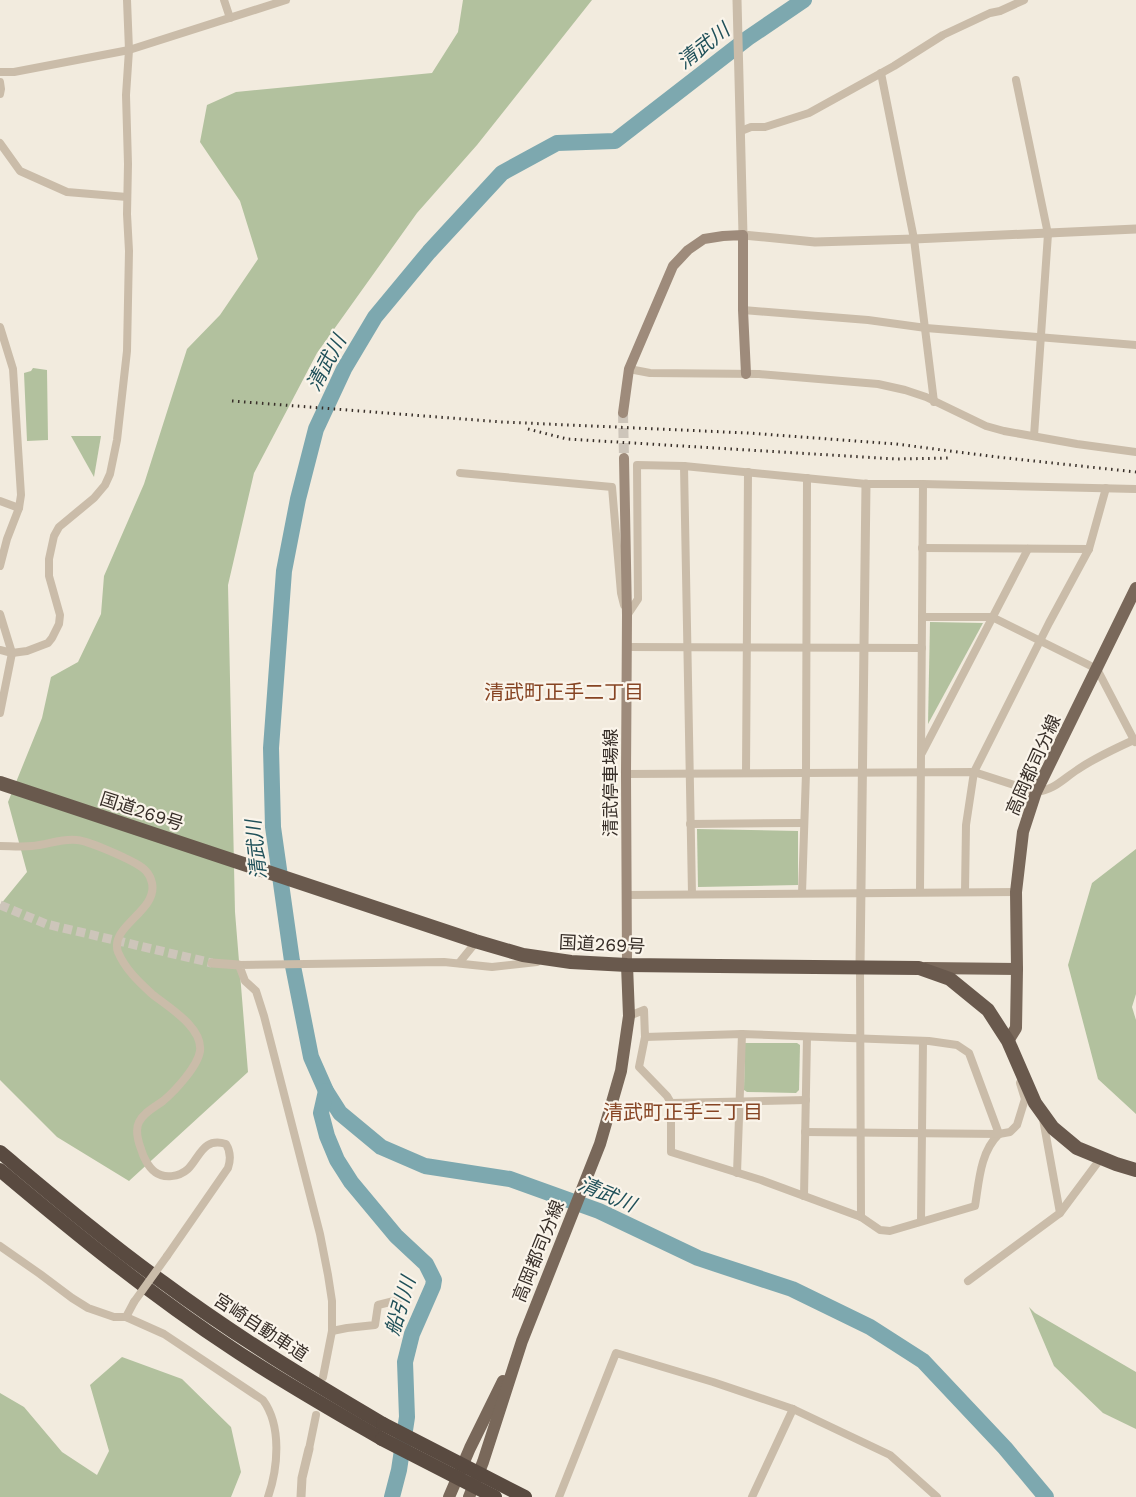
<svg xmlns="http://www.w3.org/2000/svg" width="1136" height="1497" font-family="'Work Sans','Noto Sans JP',sans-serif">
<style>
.green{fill:#b2c19e}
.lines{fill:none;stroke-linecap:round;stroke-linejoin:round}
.river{stroke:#7da8af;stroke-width:16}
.tertiary-tunnel{stroke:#cdc5ba;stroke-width:9;stroke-dasharray:9 4.5;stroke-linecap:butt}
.secondary-tunnel{stroke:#cdc5ba;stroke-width:10;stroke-dasharray:10 5;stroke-linecap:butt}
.minor{stroke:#cabca9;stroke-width:8}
.tertiary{stroke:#cabca9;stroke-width:9}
.secondary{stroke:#9e8b7b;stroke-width:10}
.primary{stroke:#79685a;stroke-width:12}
.trunk{stroke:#69594d;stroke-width:14}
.motorway{stroke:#594a40;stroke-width:14}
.rail{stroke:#382f29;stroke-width:3;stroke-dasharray:1.5 4.5;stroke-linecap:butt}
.minor-bridge{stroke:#cabca9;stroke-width:8}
.motorway-bridge{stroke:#594a40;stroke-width:14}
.labels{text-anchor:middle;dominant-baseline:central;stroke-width:4.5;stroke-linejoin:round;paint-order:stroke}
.street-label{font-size:18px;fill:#382f29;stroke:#faf4ea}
.water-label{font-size:20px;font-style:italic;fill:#1f5059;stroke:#faf4ea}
.neighbourhood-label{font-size:20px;fill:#864423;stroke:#faf4ea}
</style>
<rect width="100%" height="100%" fill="#f2ebde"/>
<g class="green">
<path d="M463,0H592L477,145L417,213L317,353L254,473L228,585L235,912L248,1072L129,1181L57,1137L0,1080V905L27,872L8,802L42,718L51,677L78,662L101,614L104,576L144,484L187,349L220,315L258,259L240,201L200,142L207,105L236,92L432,73L458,32Z"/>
<path d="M33,368L47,370L48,440L27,441L24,373L31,371Z"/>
<path d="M71,436H101L94,477Z"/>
<path d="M930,622L983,623L928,724Z"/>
<path d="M697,829L798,831V885L698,887Z"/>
<path d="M1136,849V994L1132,1007L1136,1020V1114L1098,1079L1068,965L1092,883Z"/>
<path d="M745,1043H797L800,1045L799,1090L796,1093L747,1092L744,1090Z"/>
<path d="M1029,1307L1035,1313L1136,1372V1429L1103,1413L1054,1366Z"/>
<path d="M122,1357L182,1379L231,1427L241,1472L231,1497H0V1393L24,1407L62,1452L97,1475L109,1451L90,1385Z"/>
</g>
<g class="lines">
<g class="river">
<path d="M804,0L748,38L615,141L557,143L502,173L429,252L375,317L344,369L316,429L298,499L284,571L271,748L273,827L292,961L311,1057L326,1091L340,1113L381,1147L425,1166L510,1179L599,1211L698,1258L792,1289L870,1327L923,1361L1005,1448L1046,1497"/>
<path d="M326,1091L321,1113L327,1136L337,1160L351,1182L396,1236L426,1264L434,1280L433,1286L412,1334L405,1362L407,1417L399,1470L392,1497"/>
</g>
<path class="tertiary-tunnel" d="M0,905L46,924L212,963"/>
<path class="secondary-tunnel" d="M623,413L624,458"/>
<g class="minor">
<path d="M224,0L230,18"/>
<path d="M0,72H14L129,50L286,0"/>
<path d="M881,73L914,239L934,402"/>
<path d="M1016,80L1048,234L1034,436"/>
<path d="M0,82L1,89L0,94"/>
<path d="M741,131L751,127H765L809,113L894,66L943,35L990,13L1000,11L1024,0"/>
<path d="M0,143L20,171L67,192L127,197"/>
<path d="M743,310L868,320L926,328L1136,345"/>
<path d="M0,327L13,369L21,495L19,508L7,539L0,566"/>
<path d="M629,369L650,373L759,374L878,384L905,390L926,397L986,426L1004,431L1077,444L1136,452"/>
<path d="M684,466L692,894"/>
<path d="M460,473L612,487L621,593L624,605"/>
<path d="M0,501L19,508"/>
<path d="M922,548L1089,549"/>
<path d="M0,614L12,653L0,713"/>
<path d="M628,614L638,599L637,465L684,466L866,484H923L1136,489"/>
<path d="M922,617H992L1097,669L1135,742"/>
<path d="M627,647L922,648"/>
<path d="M0,650L12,653L27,651L48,643L52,638L59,624L60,615L49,576V559L54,536L59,527L94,498L105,485L110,474L117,440L127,351L129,251L127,214L128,164L126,95L129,50L127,0"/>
<path d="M922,753L1028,549"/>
<path d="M746,773L748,472"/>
<path d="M626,774L974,772L1036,792C1054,790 1063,779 1077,770C1096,757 1116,748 1136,739"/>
<path d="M690,824L804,823"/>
<path d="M0,846C10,846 21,847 32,846C47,845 62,838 77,840C89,841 124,857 135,863C144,868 150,873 152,883C158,911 109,926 118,952C125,969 139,982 152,994C168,1007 203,1027 200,1051C198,1066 175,1091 163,1101C155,1107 144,1112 139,1122C135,1130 138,1141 141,1149C143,1156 148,1167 155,1172C164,1179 179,1177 188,1169C200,1157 203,1137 226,1144C231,1152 231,1159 228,1168L167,1256"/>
<path d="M920,892L923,484"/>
<path d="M965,892L966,825L974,772L1049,623L1089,549L1106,488"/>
<path d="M802,893L806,773L807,478"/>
<path d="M627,895L1016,892"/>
<path d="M459,963L476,942L475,941"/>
<path d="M860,967L861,1217"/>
<path d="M629,1016L644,1010L645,1037L742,1034L929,1041L957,1045L969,1053L999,1134"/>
<path d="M645,1037L639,1067L667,1096L671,1103V1152L761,1180L861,1217L880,1230L890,1231L975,1206C979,1182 980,1152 999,1134"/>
<path d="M671,1103L806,1100"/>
<path d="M805,1132L999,1134L1010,1132L1017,1125L1025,1099L1020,1083"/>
<path d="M737,1173L742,1034"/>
<path d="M804,1196L807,1037"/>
<path d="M1060,1213L1101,1158"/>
<path d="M921,1221L923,1041"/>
<path d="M0,1246L40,1274L72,1298L88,1308L114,1317H126L164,1334L263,1400C282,1426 278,1468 268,1497"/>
<path d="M968,1281L1060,1213L1043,1119"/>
<path d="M126,1317L134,1302"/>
<path d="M332,1331L347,1328L375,1325L378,1305L398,1300"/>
<path d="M323,1377L332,1331V1301L328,1275L320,1234L264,1016L256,991L245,981L239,965L444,962L492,967L537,962"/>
<path d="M309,1449L316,1415"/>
<path d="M559,1497L616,1353L713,1382L793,1409L890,1455L937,1497"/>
<path d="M752,1497L793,1409"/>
</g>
<g class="tertiary">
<path d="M737,0C739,78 741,157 743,235L815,242L914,239L1136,229"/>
<path d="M212,963L239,965"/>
<path d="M860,967L866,484"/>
<path d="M301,1497L302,1478L309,1449"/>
</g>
<g class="secondary">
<path d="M623,413L629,369L673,266L688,250L704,239L723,236L743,235V310L746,374"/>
<path d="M624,458L627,615L626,774L627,965"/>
</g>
<g class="primary">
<path d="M925,968L1017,969"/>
<path d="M1008,1041L1016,1028L1017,969L1016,892L1023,832L1036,792L1136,588"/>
<path d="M449,1497L470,1448L503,1381"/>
<path d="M469,1497L483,1462L522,1341L600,1144L621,1071L629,1016L627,965"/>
</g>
<path class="trunk" d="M0,783L475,941L523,955L571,962L627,965L919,968L950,979L988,1010L1008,1041L1035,1103L1053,1128L1077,1148L1116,1164L1136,1170"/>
<g class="motorway">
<path d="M0,1152C54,1197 107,1242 164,1283C234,1335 308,1380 383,1424"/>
<path d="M0,1170C75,1233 151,1295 233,1349C281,1381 332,1410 382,1439"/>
</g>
<g class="rail">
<path d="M232,401L502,422L748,433L896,444L997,457L1136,472"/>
<path d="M528,429L567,439L896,459L952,458"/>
</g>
<path class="minor-bridge" d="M134,1302L167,1256"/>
<g class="motorway-bridge">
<path d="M383,1424L525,1497"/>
<path d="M382,1439L495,1497"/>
</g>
</g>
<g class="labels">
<g class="street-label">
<text transform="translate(1033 765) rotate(-66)">高岡都司分線</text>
<text transform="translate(610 783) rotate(-90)">清武停車場線</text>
<text transform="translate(142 811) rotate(18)">国道269号</text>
<text transform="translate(602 944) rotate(3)">国道269号</text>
<text transform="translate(538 1251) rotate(-68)">高岡都司分線</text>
<text transform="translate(261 1327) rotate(33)">宮崎自動車道</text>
</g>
<g class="water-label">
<text transform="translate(703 46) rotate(-38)">清武川</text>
<text transform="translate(326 363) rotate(-62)">清武川</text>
<text transform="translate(256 850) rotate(-96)">清武川</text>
<text transform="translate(607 1194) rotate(23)">清武川</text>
<text transform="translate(400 1306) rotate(-73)">船引川</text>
</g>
<g class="neighbourhood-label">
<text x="564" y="692">清武町正手二丁目</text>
<text x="683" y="1112">清武町正手三丁目</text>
</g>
</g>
</svg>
